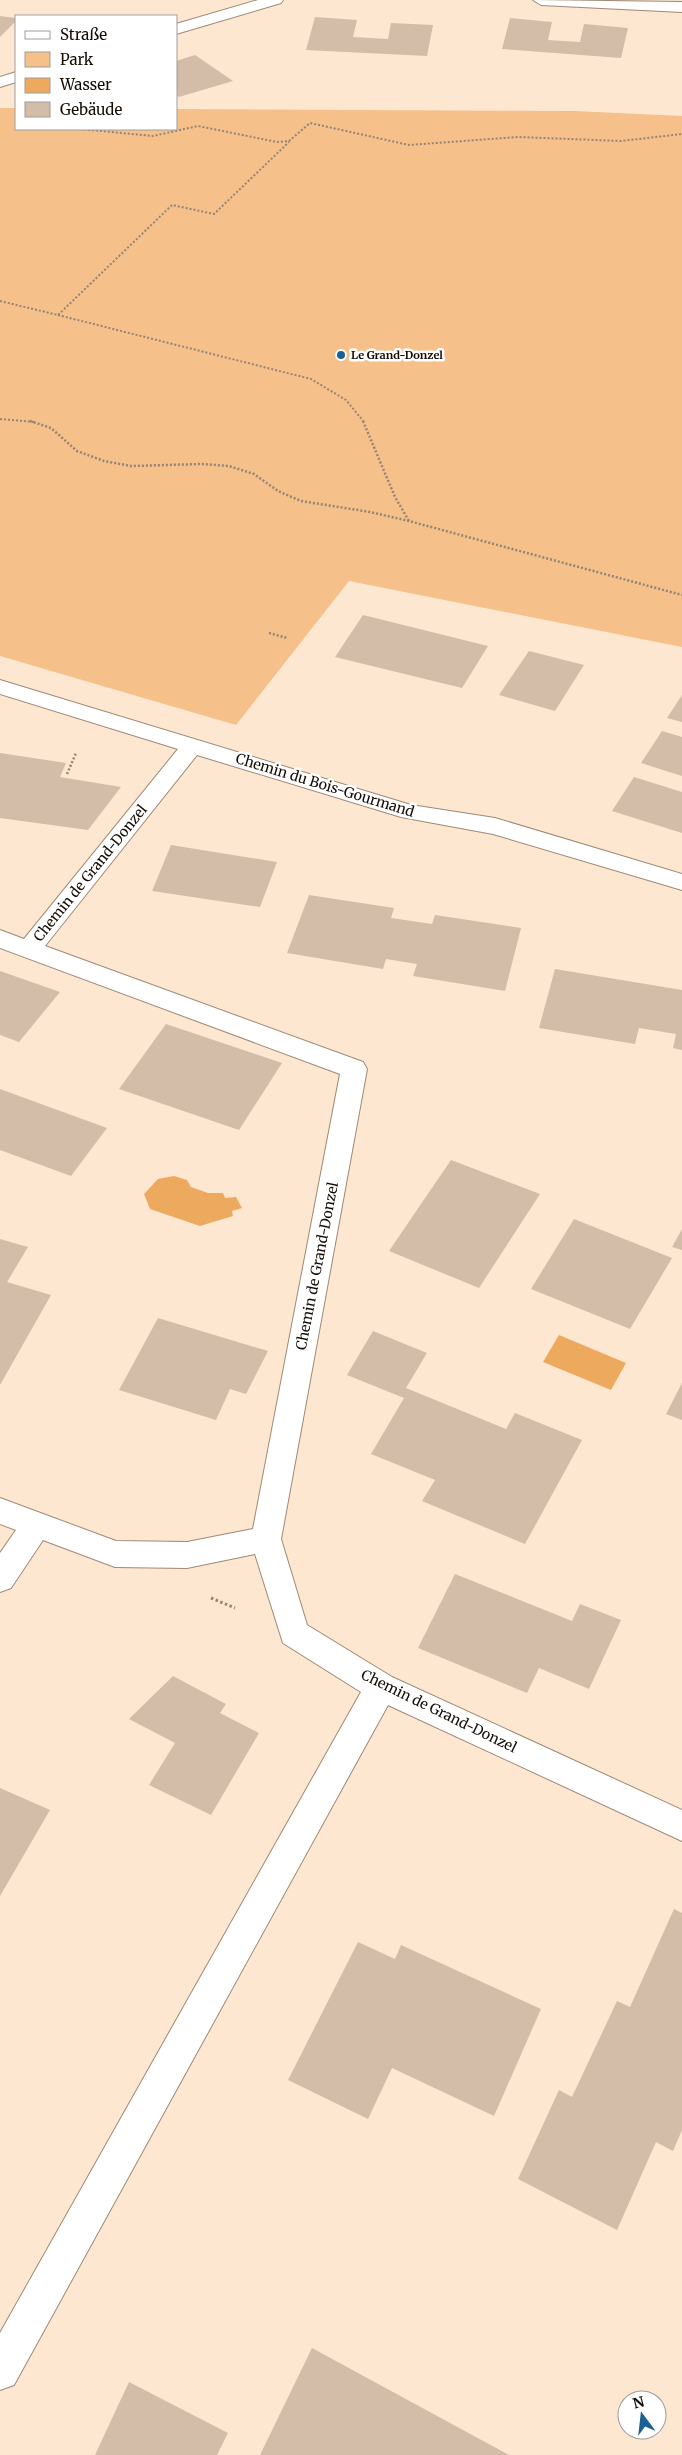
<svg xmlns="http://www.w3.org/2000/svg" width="682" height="2455" font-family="Merriweather,serif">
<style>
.green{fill:#f5c08a}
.water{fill:#eda95e}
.building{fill:#d3bda8}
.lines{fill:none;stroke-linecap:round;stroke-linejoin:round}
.minor-casing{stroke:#9e8975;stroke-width:2}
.path-far2{stroke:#948475;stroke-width:2;stroke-dasharray:2 2;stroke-linecap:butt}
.path-far1{stroke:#948475;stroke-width:2.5;stroke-dasharray:2 2;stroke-linecap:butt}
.path{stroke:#948475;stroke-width:3;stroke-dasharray:2.5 2.5;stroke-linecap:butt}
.minor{fill:#fff;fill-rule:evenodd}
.poi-dot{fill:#1b6094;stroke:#fff;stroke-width:2}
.labels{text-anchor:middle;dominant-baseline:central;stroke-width:5;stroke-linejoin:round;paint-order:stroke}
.far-poi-label{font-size:11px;font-weight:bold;fill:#120b04;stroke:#fff;text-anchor:start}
.street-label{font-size:14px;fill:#120b04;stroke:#fff}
</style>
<rect width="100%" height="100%" fill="#fee7d1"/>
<path class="green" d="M0,108H16V129H176V109L574,111L682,116V647L349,581L236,725L0,656Z"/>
<g class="water">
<path d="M174,1176L187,1180L191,1187L208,1193H223L225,1198L236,1197L242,1208L232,1211L233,1216L200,1226L150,1209L144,1194L158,1179Z"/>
<path d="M559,1335L626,1363L611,1390L543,1362Z"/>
</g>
<g class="building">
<path d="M0,16L16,18V21L0,37Z"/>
<path d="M315,17L357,20L353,37L388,39L391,23L433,25L427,56L306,50Z"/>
<path d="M510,18L552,22L548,40L580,42L584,24L628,28L621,58L502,49Z"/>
<path d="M195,55L233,81L179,97L176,95V61Z"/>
<path d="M363,615L488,646L462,688L335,657Z"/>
<path d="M529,651L584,665L555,711L499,695Z"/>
<path d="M682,695V722L667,718Z"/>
<path d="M662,731L682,737V776L641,763Z"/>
<path d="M0,753L66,763L60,777L121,787L88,830L0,818Z"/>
<path d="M634,777L682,792V833L612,811Z"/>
<path d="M171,845L277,862L260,907L152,891Z"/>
<path d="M309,895L394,908L391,918L432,924L435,915L521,928L505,991L413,976L417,964L386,959L383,969L287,953Z"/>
<path d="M555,969L682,990V1050L673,1048L676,1034L639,1028L635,1044L539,1028Z"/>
<path d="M0,971L60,992L19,1042L0,1035Z"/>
<path d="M166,1024L282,1063L239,1130L119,1089Z"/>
<path d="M0,1089L107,1128L71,1176L0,1150Z"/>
<path d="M451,1160L540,1194L479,1288L389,1251Z"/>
<path d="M574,1219L672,1258L630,1329L531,1289Z"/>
<path d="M682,1229V1250L672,1247Z"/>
<path d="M0,1239L28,1247L7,1282L51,1295L0,1385Z"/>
<path d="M158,1318L268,1351L246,1394L230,1389L216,1420L119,1390Z"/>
<path d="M373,1331L427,1353L406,1388L506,1429L515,1413L582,1440L525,1544L422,1501L435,1480L371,1454L404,1398L347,1375Z"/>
<path d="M682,1383V1420L666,1414Z"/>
<path d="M455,1574L572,1621L580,1604L621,1620L589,1689L539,1668L527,1693L418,1648Z"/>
<path d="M173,1676L226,1704L220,1713L259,1733L211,1815L149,1785L175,1743L129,1719Z"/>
<path d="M0,1788L50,1810L0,1896Z"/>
<path d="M674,1909L682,1913V2130L673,2151L656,2142L617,2230L518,2179L559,2090L572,2097L617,2001L630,2007Z"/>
<path d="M358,1942L395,1959L401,1945L541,2009L494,2116L392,2068L368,2119L288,2080Z"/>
<path d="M312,2348L509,2455H260Z"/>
<path d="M129,2382L228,2433L217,2455H95Z"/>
</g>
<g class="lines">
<defs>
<g id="minor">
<path d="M258,0H283L281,3L176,34V24Z"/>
<path d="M533,0L682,2V12L541,5Z"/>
<path d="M16,72V82L0,87V77Z"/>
<path d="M0,680L411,805L495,818L682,874V890L493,834L401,817L197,755L45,946L363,1062L367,1069L281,1539L307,1625L392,1677L682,1810V1841L388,1705L14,2385L0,2390V2333L361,1692L283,1643L255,1554L187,1568L115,1567L43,1540L11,1588L0,1592V1553L16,1530L0,1524V1498L116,1541L187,1542L253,1529L340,1074L0,948V930L24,939L178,749L0,694Z"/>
</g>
</defs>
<use href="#minor" class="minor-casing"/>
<g class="path-far2">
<path d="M80,129L153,136L198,126L277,142L289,141L310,123L409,145L518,137L621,141L682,134"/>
<path d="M0,301L58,315L172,205L214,214L289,142"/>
<path d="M58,315L311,379L346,400L364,422"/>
<path d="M0,419L35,422"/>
</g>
<g class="path-far1">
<path d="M30,421L51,428L77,451L104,461L131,466L202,464L229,466L254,474L278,491L301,501L370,512L409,521L682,595"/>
<path d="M363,421L395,497L409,521"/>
<path d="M269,633L287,638"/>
<path d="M67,774L76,753"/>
</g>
<path class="path" d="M211,1598L235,1608"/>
<use href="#minor" class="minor"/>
</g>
<circle class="poi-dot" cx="341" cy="355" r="5"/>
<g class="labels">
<g class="far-poi-label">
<text x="351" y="355">Le Grand-Donzel</text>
</g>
<g class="street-label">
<text transform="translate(325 785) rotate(17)">Chemin du Bois-Gourmand</text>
<text transform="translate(90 873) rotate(-51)">Chemin de Grand-Donzel</text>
<text transform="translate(317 1266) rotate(-79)">Chemin de Grand-Donzel</text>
<text transform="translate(439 1711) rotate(26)">Chemin de Grand-Donzel</text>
</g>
</g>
<rect x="15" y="15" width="162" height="115" fill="#ffffff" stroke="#a09d9b"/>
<rect x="25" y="31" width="25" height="8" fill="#ffffff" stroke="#a09d9b"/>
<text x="60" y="40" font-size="15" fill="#120b04">Straße</text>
<rect x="25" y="52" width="25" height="15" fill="#f5c08a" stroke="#a09d9b"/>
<text x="60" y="65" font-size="15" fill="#120b04">Park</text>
<rect x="25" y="78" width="25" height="15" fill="#eda95e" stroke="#a09d9b"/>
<text x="60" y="90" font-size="15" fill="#120b04">Wasser</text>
<rect x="25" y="102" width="25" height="15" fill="#d3bda8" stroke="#a09d9b"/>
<text x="60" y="115" font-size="15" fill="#120b04">Gebäude</text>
<g transform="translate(642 2415) rotate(345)"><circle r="24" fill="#ffffff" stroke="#a09d9b"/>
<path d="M0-4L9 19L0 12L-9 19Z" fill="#1b6094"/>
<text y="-8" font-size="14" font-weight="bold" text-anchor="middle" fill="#120b04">N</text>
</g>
</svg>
